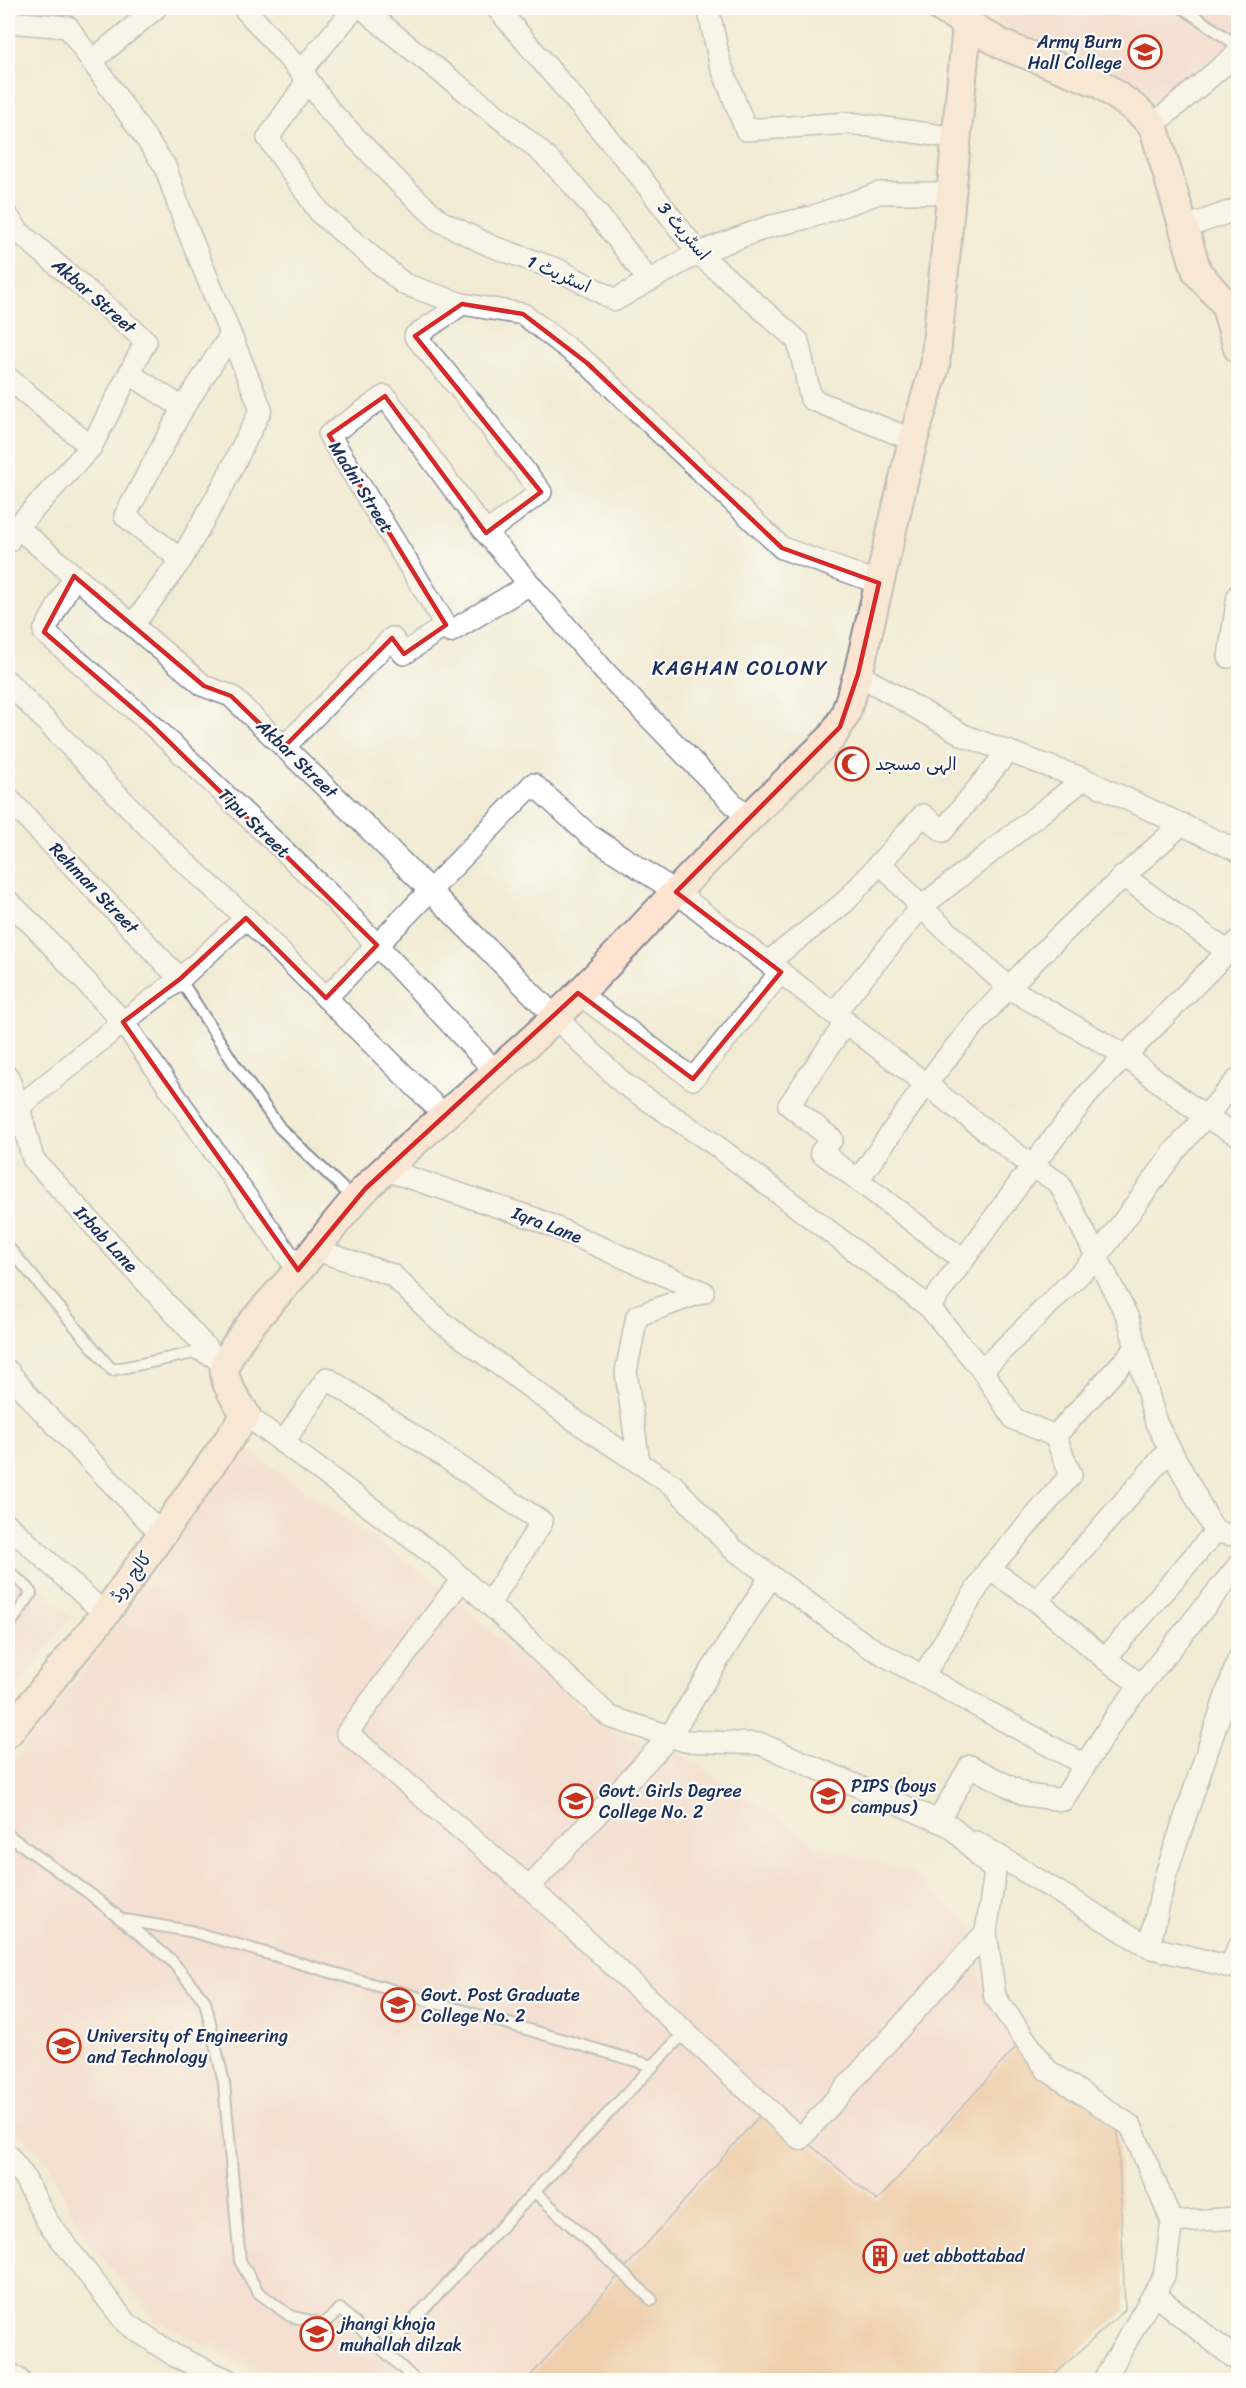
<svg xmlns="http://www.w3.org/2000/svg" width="1246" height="2388" font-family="Sriracha,'Playpen Sans Arabic',sans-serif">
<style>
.built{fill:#f7d0cd}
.building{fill:#eaaf80}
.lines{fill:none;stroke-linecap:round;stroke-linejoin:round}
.lane-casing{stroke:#868d99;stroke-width:14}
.street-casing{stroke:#868d99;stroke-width:24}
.secondary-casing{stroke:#868d99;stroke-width:32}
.lane{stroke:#fff;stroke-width:10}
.street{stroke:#fff;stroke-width:21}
.secondary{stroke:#fee3d1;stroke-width:28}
.marked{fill:none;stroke:#d62828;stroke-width:4.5;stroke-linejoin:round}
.labels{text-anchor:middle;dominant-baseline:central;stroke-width:4.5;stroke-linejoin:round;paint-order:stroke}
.poi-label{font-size:18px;fill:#1b2f5e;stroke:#fdfcf7;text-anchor:start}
.street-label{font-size:18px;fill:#1b2f5e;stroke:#fdfcf7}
.neighbourhood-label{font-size:20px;letter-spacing:1.5px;fill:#1b2f5e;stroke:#fdfcf7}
</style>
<rect width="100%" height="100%" fill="#fdfcf7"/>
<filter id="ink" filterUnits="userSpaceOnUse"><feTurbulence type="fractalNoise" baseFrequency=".0167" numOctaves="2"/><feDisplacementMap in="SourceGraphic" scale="12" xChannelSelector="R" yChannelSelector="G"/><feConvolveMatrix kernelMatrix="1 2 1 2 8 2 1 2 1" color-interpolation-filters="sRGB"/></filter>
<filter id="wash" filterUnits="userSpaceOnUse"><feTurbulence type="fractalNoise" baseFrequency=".008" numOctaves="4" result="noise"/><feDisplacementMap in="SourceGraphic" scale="24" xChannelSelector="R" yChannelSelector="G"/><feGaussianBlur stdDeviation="1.35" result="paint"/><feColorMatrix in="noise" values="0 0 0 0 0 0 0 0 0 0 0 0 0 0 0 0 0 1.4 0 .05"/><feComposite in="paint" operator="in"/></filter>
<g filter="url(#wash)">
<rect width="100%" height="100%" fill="#f2ebd4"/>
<g class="built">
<path d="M971,8H1238V36L1164,106L1108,67L1010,30Z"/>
<path d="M236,1441L451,1593L497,1638L606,1729L688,1757L817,1845L910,1872L976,1929L982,1983L1018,2045L1118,2131L1125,2310L1048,2380H301L247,2367L154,2319L86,2239L41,2152L8,2126V1768L145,1588Z"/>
<path d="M8,1553L71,1618L8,1699Z"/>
</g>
<g id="blocks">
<path class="building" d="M1018,2045L1118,2131L1125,2310L1048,2380H527L766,2108L877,2201Z"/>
</g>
</g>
<g filter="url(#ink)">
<use href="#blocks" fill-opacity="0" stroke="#868d99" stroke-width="1.5"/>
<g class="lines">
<defs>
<g id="lane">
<path d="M1183,8L1238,46"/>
<path d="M180,979L233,1062L280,1128L355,1200"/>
<path d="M8,1247L112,1370L194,1353L211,1361"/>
<path d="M8,1571L28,1588L31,1594L8,1627"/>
<path d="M8,1835L90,1894L171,1960L205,2001L224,2083L240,2261L258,2292L290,2316L323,2324L340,2309L415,2380"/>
<path d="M125,1920L190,1931L653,2066"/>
<path d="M534,2191L652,2300"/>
<path d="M384,2351L685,2032"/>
</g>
<g id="street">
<path d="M244,8L308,80L329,110L400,184L440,221L491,246L559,270L615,300L698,253L768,227L811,217L879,193H951"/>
<path d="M363,8C417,57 478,98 533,145C578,184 613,234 649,281"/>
<path d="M497,8L639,175L698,253L798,341L811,399L913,440"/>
<path d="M708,8L720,63L746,130L849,123L957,138"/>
<path d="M8,22L68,27L165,166L184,221L261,409L224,484L181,560"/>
<path d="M92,61L156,8"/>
<path d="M301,71L355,8"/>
<path d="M308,80L268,138L321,214L404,284L462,304L523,314L587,363L782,548L879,583"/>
<path d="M1153,125L1238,53"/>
<path d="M8,217L19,232L146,341L91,447L17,527L8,542"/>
<path d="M1183,228L1238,209"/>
<path d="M462,304L415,336L475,407L541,492L486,533"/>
<path d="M130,374L183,408"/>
<path d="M8,378L91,447"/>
<path d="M17,527L204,686L231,696L370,830L555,1017L624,1084L714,1144L929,1307L982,1370L1014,1419L1055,1436L1071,1475L989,1569L923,1676"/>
<path d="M74,576L44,632L151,724L329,894L496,1072"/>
<path d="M530,584L450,632L329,435L385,396L486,533L606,673L747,818"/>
<path d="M133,625L181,560L125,516L183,408L230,336"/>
<path d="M1229,657L1238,595"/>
<path d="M858,674L965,736L1084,779L1238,851"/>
<path d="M8,682L167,846L246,918"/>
<path d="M284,747L392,638L404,654L446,625"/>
<path d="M8,798L180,979"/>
<path d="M880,862L921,907L1009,988L1124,1055L1205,1117L1238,1135"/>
<path d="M1123,876L1228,952"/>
<path d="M8,901L36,928L123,1022L298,1270"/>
<path d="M768,962L845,902L923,815L943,831L1008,751"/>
<path d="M578,993L693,1079L781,972"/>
<path d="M326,998L533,784L589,835L676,892L1032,1166L1059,1183L1128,1318L1156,1423L1215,1532L1238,1536"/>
<path d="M834,1013L921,907L1084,779"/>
<path d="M846,1022L789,1105L832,1139L821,1152L963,1260"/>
<path d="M8,1077L19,1107L123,1022L180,979L246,918L445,1116"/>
<path d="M8,1115L19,1107L33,1159L225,1368"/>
<path d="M386,1170L536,1219L703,1292"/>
<path d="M858,1180C894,1129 929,1077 970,1030C1035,955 1108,890 1182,824"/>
<path d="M313,1249L392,1275L440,1321L577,1422L674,1486L732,1548L866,1645L1085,1765"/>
<path d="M929,1307L1032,1166L1089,1093L1238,941"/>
<path d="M982,1370L1097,1257L1175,1151L1238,1079"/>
<path d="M8,1371L30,1398L161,1534"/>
<path d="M246,1415L445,1563L610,1717L685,1741L761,1744L952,1827L995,1872L986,1932L995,1997L1047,2070L1131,2126L1172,2222L1164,2276L1104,2380"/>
<path d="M1055,1436L1136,1348"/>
<path d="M283,1443L327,1378L542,1522L489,1604"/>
<path d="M639,1463L626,1372L637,1316L703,1292"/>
<path d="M8,1525L105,1614"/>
<path d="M989,1569L1037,1601L1105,1659L1142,1686"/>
<path d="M462,1579L347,1733L529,1887L800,2139L986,1932"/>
<path d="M1037,1601L1170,1449"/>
<path d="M1105,1659L1215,1532"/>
<path d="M938,1821L970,1766L1026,1795L1063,1800L1116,1716L1238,1566"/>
<path d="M976,1842L1149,1947L1231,1967L1238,1947"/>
<path d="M529,1887L670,1736L771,1576"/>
<path d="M1149,1947L1165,1877L1238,1660"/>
<path d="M8,2155L23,2175L47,2221L126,2323L175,2356L228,2380"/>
<path d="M1172,2222L1238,2218"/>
<path d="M1154,2294L1238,2361"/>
<path d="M8,2372L19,2380"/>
</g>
<g id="secondary">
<path d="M941,8L1003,45L1099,83L1137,110L1153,125L1197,272L1225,304L1238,348"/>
<path d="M8,1733L105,1614L246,1415C238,1401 220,1381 226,1364C237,1334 276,1297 297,1272C320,1244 340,1215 365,1189C420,1133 482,1086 539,1033C586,989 629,941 673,895C724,841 778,789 832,737L845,715L858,674L913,440L935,366L967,25"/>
</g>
</defs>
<use href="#lane" class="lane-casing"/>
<use href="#street" class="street-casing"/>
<use href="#secondary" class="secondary-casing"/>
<use href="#lane" class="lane"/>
<use href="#street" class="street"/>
<use href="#secondary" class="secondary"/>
</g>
</g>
<path d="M0 0H1246V2388H0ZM462,304L523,314L587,363L782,548L879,583L858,674L840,727L676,892L781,972L693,1079L578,993L365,1189L298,1270L123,1022L180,979L246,918L326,998L377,945L151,724L44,632L74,576L204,686L231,696L284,747L392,638L404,654L446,625L329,435L385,396L486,533L541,492L415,336Z" fill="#f2ebd4" fill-opacity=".55" fill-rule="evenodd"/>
<path class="marked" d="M462,304L523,314L587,363L782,548L879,583L858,674L840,727L676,892L781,972L693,1079L578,993L365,1189L298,1270L123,1022L180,979L246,918L326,998L377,945L151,724L44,632L74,576L204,686L231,696L284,747L392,638L404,654L446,625L329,435L385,396L486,533L541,492L415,336Z"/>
<defs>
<symbol id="university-ring" viewBox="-11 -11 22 22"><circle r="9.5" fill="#fdfcf7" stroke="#c8321e" stroke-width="1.5"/><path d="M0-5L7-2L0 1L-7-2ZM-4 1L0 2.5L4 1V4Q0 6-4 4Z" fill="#c8321e"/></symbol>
<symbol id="mosque-ring" viewBox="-11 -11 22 22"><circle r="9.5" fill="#fdfcf7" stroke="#c8321e" stroke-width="1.5"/><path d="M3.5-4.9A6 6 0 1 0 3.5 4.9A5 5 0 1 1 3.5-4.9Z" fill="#c8321e"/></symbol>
<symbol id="school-ring" viewBox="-11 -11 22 22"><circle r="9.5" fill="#fdfcf7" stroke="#c8321e" stroke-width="1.5"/><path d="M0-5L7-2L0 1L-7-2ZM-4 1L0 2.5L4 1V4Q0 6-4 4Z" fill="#c8321e"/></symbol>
<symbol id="building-ring" viewBox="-11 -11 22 22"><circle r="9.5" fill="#fdfcf7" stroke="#c8321e" stroke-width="1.5"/><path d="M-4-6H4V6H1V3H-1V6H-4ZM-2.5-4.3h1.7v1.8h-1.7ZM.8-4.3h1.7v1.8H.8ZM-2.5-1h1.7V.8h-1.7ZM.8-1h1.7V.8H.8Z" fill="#c8321e"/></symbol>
</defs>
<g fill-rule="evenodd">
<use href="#university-ring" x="1126" y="33" width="38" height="38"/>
<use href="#mosque-ring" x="833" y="745" width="38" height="38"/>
<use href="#school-ring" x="809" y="1777" width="38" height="38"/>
<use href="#university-ring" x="557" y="1782" width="38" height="38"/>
<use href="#university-ring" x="379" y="1986" width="38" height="38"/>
<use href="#university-ring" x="45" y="2027" width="38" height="38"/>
<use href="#building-ring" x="861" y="2237" width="38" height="38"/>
<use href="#school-ring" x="298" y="2315" width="38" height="38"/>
</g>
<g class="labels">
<g class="poi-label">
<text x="1122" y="42" text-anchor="end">Army Burn<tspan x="1122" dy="21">Hall College</tspan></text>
<text x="875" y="764">الہی مسجد</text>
<text x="851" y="1786">PIPS (boys<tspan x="851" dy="21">campus)</tspan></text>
<text x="599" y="1791">Govt. Girls Degree<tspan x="599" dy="21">College No. 2</tspan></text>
<text x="421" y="1995">Govt. Post Graduate<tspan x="421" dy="21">College No. 2</tspan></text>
<text x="87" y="2036">University of Engineering<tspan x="87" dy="21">and Technology</tspan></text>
<text x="903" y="2256">uet abbottabad</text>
<text x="340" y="2324">jhangi khoja<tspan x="340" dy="21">muhallah dilzak</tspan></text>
</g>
<g class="street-label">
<text transform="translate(684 231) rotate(50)">اسٹریٹ 3</text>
<text transform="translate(559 274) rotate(24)">اسٹریٹ 1</text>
<text transform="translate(94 296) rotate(41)">Akbar Street</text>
<text transform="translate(361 487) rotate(58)">Madni Street</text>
<text transform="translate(297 759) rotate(44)">Akbar Street</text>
<text transform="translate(254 823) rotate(44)">Tipu Street</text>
<text transform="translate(94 888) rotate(46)">Rehman Street</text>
<text transform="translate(547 1225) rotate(21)">Iqra Lane</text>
<text transform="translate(106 1239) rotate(47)">Irbab Lane</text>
<text transform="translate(131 1577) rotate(-54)">کالج روڈ</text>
</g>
<g class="neighbourhood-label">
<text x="740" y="668">KAGHAN COLONY</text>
</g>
</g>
<rect width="1246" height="2388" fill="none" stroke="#fdfcf7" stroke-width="30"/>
</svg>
